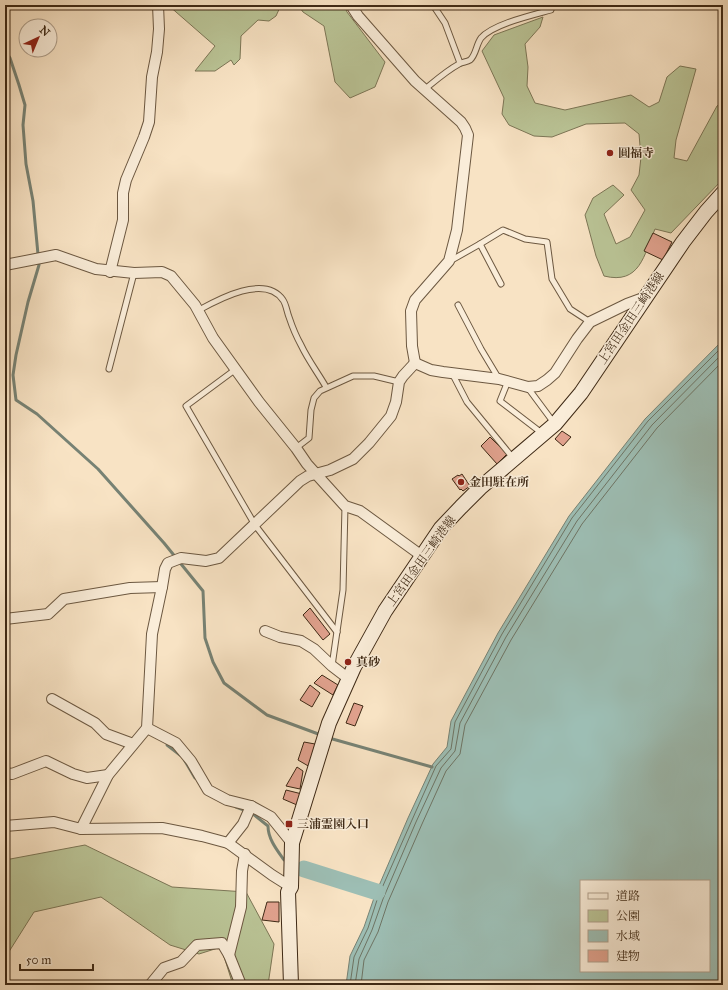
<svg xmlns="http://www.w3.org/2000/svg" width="728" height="990" font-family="'IM FELL Great Primer','Noto Serif JP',serif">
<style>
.green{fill:#bac496;stroke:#7c7656}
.water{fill:#9dbeb4;stroke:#778274;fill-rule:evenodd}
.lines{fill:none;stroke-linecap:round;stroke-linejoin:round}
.shore{stroke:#6e7464;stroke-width:1}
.stream{stroke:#778274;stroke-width:3}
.river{stroke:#9dbeb4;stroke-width:17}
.building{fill:#e0a18d;stroke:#3e2915}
.lane-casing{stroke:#6c5841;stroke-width:7}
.street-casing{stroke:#6c5841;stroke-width:12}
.secondary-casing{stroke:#3e2915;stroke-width:16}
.lane{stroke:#faedd9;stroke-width:5}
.street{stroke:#faedd9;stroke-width:10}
.secondary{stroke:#faedd9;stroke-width:14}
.poi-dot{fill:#8f2418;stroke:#faedd9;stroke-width:1.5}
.labels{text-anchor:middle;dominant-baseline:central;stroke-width:3;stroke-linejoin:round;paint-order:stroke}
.poi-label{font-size:12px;font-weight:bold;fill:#3e2915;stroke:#faedd9;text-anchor:start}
.street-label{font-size:12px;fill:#3e2915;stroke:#faedd9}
</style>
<rect width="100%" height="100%" fill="#f8e3c4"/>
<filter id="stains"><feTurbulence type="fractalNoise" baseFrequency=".005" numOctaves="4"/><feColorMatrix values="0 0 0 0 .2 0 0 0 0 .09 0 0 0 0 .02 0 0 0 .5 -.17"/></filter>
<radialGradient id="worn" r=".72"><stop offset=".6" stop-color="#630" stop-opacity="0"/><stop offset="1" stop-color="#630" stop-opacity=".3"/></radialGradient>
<g class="green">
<path d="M168,5H281L276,16L269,21L258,20L241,36L240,59L234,65L231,60L215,71H195L215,46Z"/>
<path d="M298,5H344L347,12L385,62L375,87L350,98L335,82L324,26L303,12Z"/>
<path d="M543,17L540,27L525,44L528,67L527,86L535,103L565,110L631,95L649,107L659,102L667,77L680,66L696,69L676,140L674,158L687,161L717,106L723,102V179L671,233L655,229C644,255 640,285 604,276L596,256L585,215L593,198L613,185L624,195L604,214L616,244L630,237L645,210L631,190L639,175L641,157L639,134L625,123L586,124L552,137L534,136L509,125L502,114L504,98L482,51L494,35Z"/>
<path d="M85,845L172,887L246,892L274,944L268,985H233L221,947L199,954L170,945L101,897L34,912L5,958V860Z"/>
</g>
<path class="water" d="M723,340V985H346L350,956L364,927L375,895L408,818L433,764L447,747L451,721L498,633L569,516L645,419ZM581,881H709V971H581Z"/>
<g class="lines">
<g class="shore">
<path d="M350,985L354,957L368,928L378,897L412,820L436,766L451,749L455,722L502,634L572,518L648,421L723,346"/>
<path d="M355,985L359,959L372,930L383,899L416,822L441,768L455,751L460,723L506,637L577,521L652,425L723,353"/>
<path d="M361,985L364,960L378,932L388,902L422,824L446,771L460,754L465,725L511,640L582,524L657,428L723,361"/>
</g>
<g class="stream">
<path d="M5,50L10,58L19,85L25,105L23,125L26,164L33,201L39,265L28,302L16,355L13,375L16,400L37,414L98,469L164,543L203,591L205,638L213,662L224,683L267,715L321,735"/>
<path d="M329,738L432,767"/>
<path d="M167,745L180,755"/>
<path d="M185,761L195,778"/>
<path d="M236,807L244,810"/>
<path d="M253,814L268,826C268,839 277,850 284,860"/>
</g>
<path class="river" d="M304,869L377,892"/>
</g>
<g class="building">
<path d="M653,233L672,242L663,260L644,251Z"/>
<path d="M562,431L571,437L563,446L555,439Z"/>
<path d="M490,437L507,454L497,464L481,446Z"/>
<path d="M462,474L470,486L463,491L461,489L460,490L452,479L458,475L459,476Z"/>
<path d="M310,608L330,634L323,640L303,615Z"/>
<path d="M322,675L338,685L333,695L314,683Z"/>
<path d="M310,685L320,693L312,707L300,700Z"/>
<path d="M354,703L363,706L355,726L346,723Z"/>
<path d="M304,742L315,744L310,767L298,760Z"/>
<path d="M297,767L303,771L300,789L286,786Z"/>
<path d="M286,790L302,794L297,805L283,799Z"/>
<path d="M267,902H279V922L262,920Z"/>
</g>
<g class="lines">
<defs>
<g id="lane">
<path d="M433,5L445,23L460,63"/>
<path d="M424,90C435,81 446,71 459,64C462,62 467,62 470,60C476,55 476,45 481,38C493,24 533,15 551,10L552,5"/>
<path d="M450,261L480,244"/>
<path d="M501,284L480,244L503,230L525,239L547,242L552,279L570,309L590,322"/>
<path d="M458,305L481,349L499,379"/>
<path d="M199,310C219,299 265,274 283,300C286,304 287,312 289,317C292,326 296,336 301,345C308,360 318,373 326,387"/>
<path d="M109,369L134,273"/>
<path d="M236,369L186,406L255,525L337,632"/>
<path d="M452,373L467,402L513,458"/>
<path d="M508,381L500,401L543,434"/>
<path d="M528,388L554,423"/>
<path d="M296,448L309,438L311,410L314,398L320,391L353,376H374L399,382"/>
<path d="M332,666L343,590L345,506"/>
</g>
<g id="street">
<path d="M351,5L358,16L415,81L461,122L465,128L468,135L457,230L449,261L415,300L411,311L412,346L415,363"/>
<path d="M5,265L56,255L96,269L134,273L162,272L171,276L195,305L213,338L259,402L296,448L307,464L345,506L360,511L422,556"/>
<path d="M110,272L123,220V193L126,180L144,137L149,122L152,77L157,52L159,29L158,5"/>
<path d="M415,363L431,370L443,372L499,379L528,387L538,386L547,380L555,373L577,339L590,322L627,304L646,297"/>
<path d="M5,619L48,614L64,599L130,588L162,587"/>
<path d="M265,631L280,637L301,641L314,649L332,666L349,679"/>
<path d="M52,699L95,723L106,734L133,744"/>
<path d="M147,728L176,743L191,761L208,790L227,800L251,806L271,817L292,843"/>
<path d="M5,773L12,774L46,761L73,774L87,778L108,775"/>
<path d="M5,826L54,822L81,829L162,828L202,836L228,843L272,875L291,887"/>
<path d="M81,829L108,775L147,728L152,634L162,587L165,569L168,563L181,558L206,561L219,558L300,481L308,476L330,470L353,459L369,443L391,416L396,402L399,382L403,376L415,363"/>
<path d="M228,843L243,824L251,806"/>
<path d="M229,955L241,907L242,871L245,854"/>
<path d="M150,985L164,968L181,962L197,945L222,943L229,955L241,985"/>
</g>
<path id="secondary" d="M291,985L288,892L291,887L292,843L329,723L354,667L385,611L441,528L461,507L480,488L555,424L581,393L683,242L706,212L723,193"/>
</defs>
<use href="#lane" class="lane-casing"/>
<use href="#street" class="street-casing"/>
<use href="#secondary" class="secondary-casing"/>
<use href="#lane" class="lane"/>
<use href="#street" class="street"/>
<use href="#secondary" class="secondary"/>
</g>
<g class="poi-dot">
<circle cx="610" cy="153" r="4"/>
<circle cx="461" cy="482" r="4"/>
<circle cx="348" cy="662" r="4"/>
<rect x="285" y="820" width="8" height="8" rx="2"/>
</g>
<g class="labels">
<g class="poi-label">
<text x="618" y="153">圓福寺</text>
<text x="469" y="482">金田駐在所</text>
<text x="356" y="662">真砂</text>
<text x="297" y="824">三浦霊園入口</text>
</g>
<g class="street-label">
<text transform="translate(631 318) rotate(-56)">上宮田金田三崎港線</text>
<text transform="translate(421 561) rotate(-54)">上宮田金田三崎港線</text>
</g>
</g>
<rect width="728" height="990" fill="none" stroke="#f8e3c4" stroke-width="20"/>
<rect x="6" y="6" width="716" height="978" fill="none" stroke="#3e2915" stroke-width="2"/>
<rect x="10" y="10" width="708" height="970" fill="none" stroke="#3e2915"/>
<rect x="580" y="880" width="130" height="92" fill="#faedd9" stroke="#af9f8b"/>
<rect x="588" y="893" width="20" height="6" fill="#faedd9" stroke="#af9f8b"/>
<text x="616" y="900" font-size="12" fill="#3e2915">道路</text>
<rect x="588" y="910" width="20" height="12" fill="#bac496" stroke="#af9f8b"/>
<text x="616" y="920" font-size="12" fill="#3e2915">公園</text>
<rect x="588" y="930" width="20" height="12" fill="#9dbeb4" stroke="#af9f8b"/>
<text x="616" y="940" font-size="12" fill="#3e2915">水域</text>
<rect x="588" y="950" width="20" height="12" fill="#e0a18d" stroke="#af9f8b"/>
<text x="616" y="960" font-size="12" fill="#3e2915">建物</text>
<g transform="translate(38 38) rotate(44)"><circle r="19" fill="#faedd9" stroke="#af9f8b"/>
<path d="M0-3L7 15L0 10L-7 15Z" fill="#8f2418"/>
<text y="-6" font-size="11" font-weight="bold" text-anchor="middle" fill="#3e2915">N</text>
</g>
<path d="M20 964v6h73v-6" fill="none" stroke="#3e2915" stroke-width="2"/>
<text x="26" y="964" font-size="12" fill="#3e2915" stroke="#faedd9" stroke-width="3" paint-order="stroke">50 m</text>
<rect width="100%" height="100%" filter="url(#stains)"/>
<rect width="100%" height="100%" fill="url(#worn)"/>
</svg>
